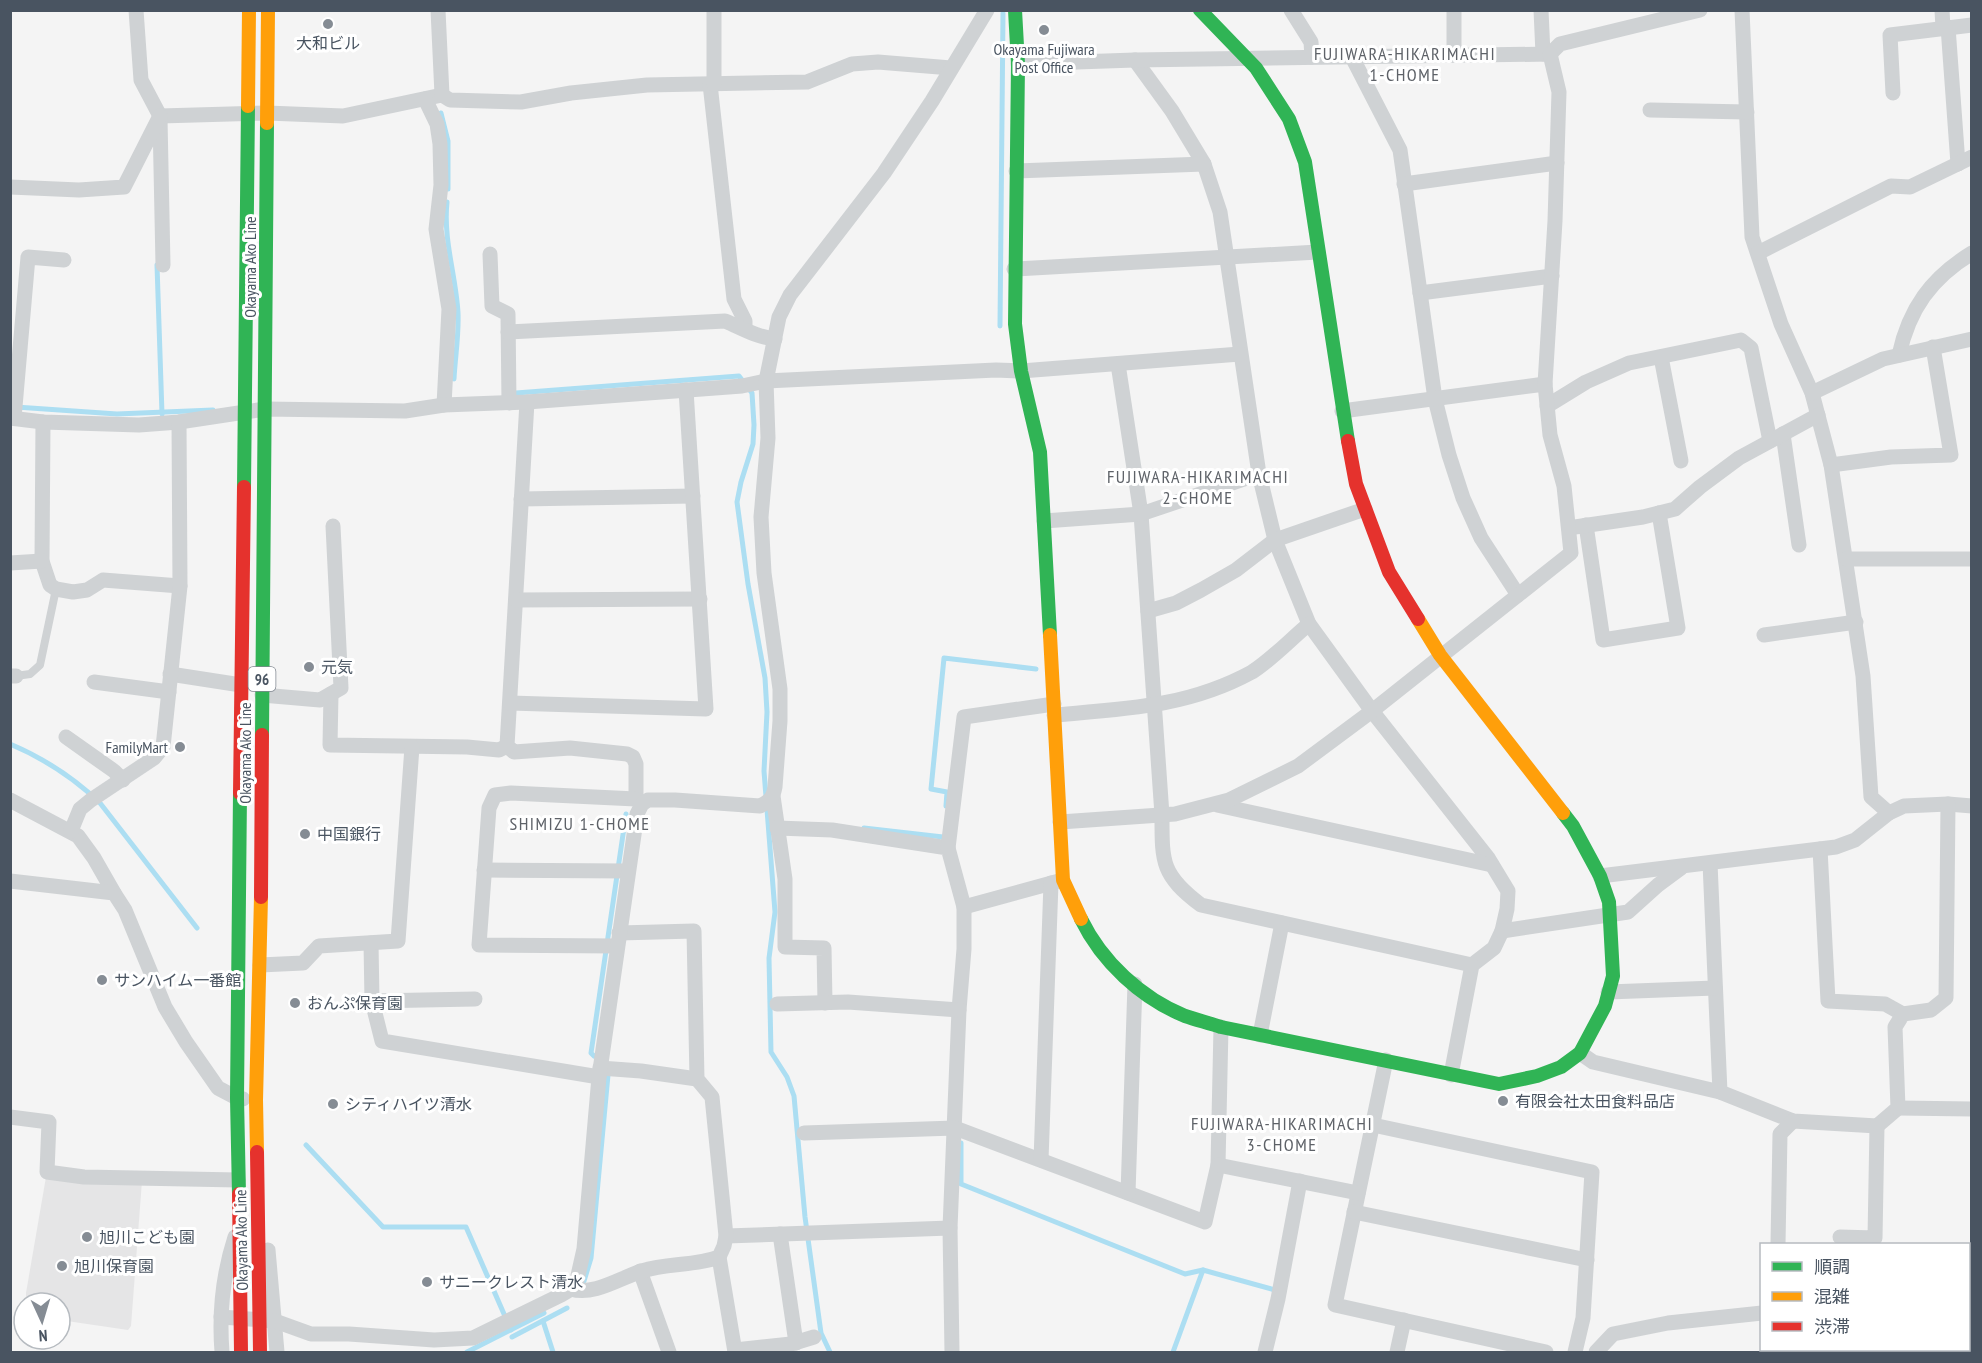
<svg xmlns="http://www.w3.org/2000/svg" width="1982" height="1363" font-family="'PT Sans Narrow','Noto Sans JP',sans-serif">
<style>
.education{fill:#e5e5e6}
.lines{fill:none;stroke-linecap:round;stroke-linejoin:round}
.stream{stroke:#acdef2;stroke-width:5}
.lane{stroke:#cfd2d4;stroke-width:8}
.street{stroke:#cfd2d4;stroke-width:15}
.fast{stroke:#30b455;stroke-width:14}
.slow{stroke:#ff9f0a;stroke-width:14}
.jam{stroke:#e5322d;stroke-width:14}
.poi-dot{fill:#858c94;stroke:#fff;stroke-width:2}
.labels{text-anchor:middle;dominant-baseline:central;stroke-width:6;stroke-linejoin:round;paint-order:stroke}
.shield{fill:#fff;stroke:#808790;stroke-width:1.5}
.shield-label{font-size:15px;font-weight:bold;fill:#495461}
.poi-label{font-size:16px;fill:#495461;stroke:#fff;text-anchor:start}
.street-label{font-size:16px;fill:#495461;stroke:#fff}
.neighbourhood-label{font-size:18px;letter-spacing:1.5px;fill:#5e6268;stroke:#fff}
</style>
<rect width="100%" height="100%" fill="#f4f4f4"/>
<path class="education" d="M46,1177L142,1181L131,1326L128,1330L60,1320V1303H26V1293Z"/>
<g class="lines">
<g class="stream">
<path d="M441,113L448,141V189"/>
<path d="M447,202C443,240 456,276 458,313C459,335 455,358 454,379"/>
<path d="M157,265L162,414"/>
<path d="M1000,326L1003,13"/>
<path d="M516,393L739,376L752,393L754,425L753,444L741,482L737,502L748,584L765,678L767,712L764,771L775,912L769,958L771,1052L787,1077L794,1096L805,1217L821,1333L830,1352"/>
<path d="M16,407L117,414L213,410"/>
<path d="M10,744C43,758 74,778 100,803L197,928"/>
<path d="M946,806L947,792L931,789L944,658L1036,669"/>
<path d="M864,828L943,837L944,840"/>
<path d="M594,1056L591,1053L626,814"/>
<path d="M961,1143V1184L1185,1274L1203,1270"/>
<path d="M306,1145L383,1227H466L511,1330"/>
<path d="M584,1281L591,1258L608,1075"/>
<path d="M543,1321L553,1352"/>
<path d="M512,1337L567,1308"/>
<path d="M467,1352L544,1313"/>
<path d="M1173,1352L1203,1270L1275,1290"/>
</g>
<path class="lane" d="M16,676L30,674L40,665L56,589"/>
<g class="street">
<path d="M136,10L141,80L160,116L267,113L343,116L442,95L450,100L521,102L571,93L647,85L807,82L852,64L878,62L951,68"/>
<path d="M438,10L442,95"/>
<path d="M1291,10L1311,42L1312,57"/>
<path d="M1454,10V55"/>
<path d="M1541,10L1543,54"/>
<path d="M1742,10L1752,237L1781,324L1812,393L1831,465L1863,676L1871,797L1889,813"/>
<path d="M1942,10L1943,28"/>
<path d="M1948,27L1958,164"/>
<path d="M1352,57L1400,150L1435,399L1449,455L1463,498L1481,538L1518,595"/>
<path d="M1135,60L1172,111L1204,164L1220,212L1259,474L1275,540L1309,624L1372,711L1488,858L1508,891L1507,909L1502,931L1494,948L1472,965L1451,1075"/>
<path d="M1018,64L1135,60L1550,54L1560,44L1700,10"/>
<path d="M710,84L734,299L745,321V329"/>
<path d="M714,84V10"/>
<path d="M1893,93L1890,35L1972,25"/>
<path d="M425,99L437,124L440,144L441,185L436,229L449,309L444,405"/>
<path d="M1650,110L1747,112"/>
<path d="M160,119L163,265"/>
<path d="M1016,171L1204,164"/>
<path d="M1404,184L1557,163"/>
<path d="M10,187L79,190L124,187L160,116"/>
<path d="M1758,253L1891,186L1910,187L1972,157"/>
<path d="M490,254L492,306L508,314L509,403"/>
<path d="M1014,269L1318,252"/>
<path d="M1420,293L1552,276"/>
<path d="M508,332L725,321C742,328 756,337 775,339"/>
<path d="M1899,355C1909,309 1931,278 1972,253"/>
<path d="M1661,357L1681,461"/>
<path d="M1118,364L1141,514L1162,815C1162,862 1161,875 1201,905L1472,965"/>
<path d="M1812,393L1883,359L1972,339"/>
<path d="M527,402L507,746L514,752L570,748L627,754L633,757L636,764V799L642,804"/>
<path d="M1547,406L1586,382L1629,363L1741,340L1751,348L1770,441"/>
<path d="M1342,411L1545,384"/>
<path d="M10,418L43,422L139,425L179,422L265,409L405,411L444,405L527,402L742,386L766,381L996,370L1021,371L1240,354"/>
<path d="M14,418L28,257L64,260"/>
<path d="M43,422L42,561L50,585L56,589L73,592L87,590L103,580L180,586"/>
<path d="M1783,434L1799,545"/>
<path d="M1831,465L1891,457L1951,455L1933,347"/>
<path d="M521,499L693,496"/>
<path d="M1044,521L1141,514L1259,474"/>
<path d="M1586,525L1603,640L1678,628L1659,513"/>
<path d="M1575,527L1643,517L1675,509L1700,487L1739,458L1818,415"/>
<path d="M1847,559H1972"/>
<path d="M10,563L42,561"/>
<path d="M516,600L700,599"/>
<path d="M1148,611L1176,603L1201,590L1236,570L1275,540L1365,509"/>
<path d="M1764,635L1856,622"/>
<path d="M170,674L241,685"/>
<path d="M10,676H16"/>
<path d="M94,682L169,692"/>
<path d="M331,694L330,745L467,747L499,750L507,746"/>
<path d="M262,695L320,700L341,688L333,526"/>
<path d="M510,703L706,709L686,390"/>
<path d="M1054,715C1125,709 1188,707 1252,672C1270,661 1292,638 1309,624"/>
<path d="M66,737L114,771L123,780"/>
<path d="M773,796L785,879V947L824,948L825,1003"/>
<path d="M10,800L78,836L94,858L114,893"/>
<path d="M1217,805L1492,865"/>
<path d="M1060,822L1175,814L1229,800L1298,766L1372,711L1571,553L1564,486L1550,435L1545,384L1555,221L1559,92L1550,54"/>
<path d="M777,828L832,830L948,848L964,907V949L959,1010L950,1228L952,1352"/>
<path d="M71,831L80,809L91,800L154,758L163,747L180,586L179,422"/>
<path d="M948,848L964,717L1054,704"/>
<path d="M1820,849L1828,1001L1885,1004L1903,1014"/>
<path d="M1710,863L1720,1092"/>
<path d="M484,870L628,871"/>
<path d="M1600,876L1836,847L1855,840L1889,813L1904,806L1948,804L1972,806"/>
<path d="M10,881L114,893L125,910L165,1007L186,1042L218,1088L237,1098L243,1099"/>
<path d="M964,907L1059,881"/>
<path d="M1502,931L1628,912L1658,885L1681,868"/>
<path d="M371,943L372,1001L382,1041L599,1077"/>
<path d="M617,946L479,945L489,808L495,795L511,793L636,799"/>
<path d="M260,965L303,963L319,946L398,941L412,747"/>
<path d="M1608,992L1715,988"/>
<path d="M372,1001L475,999"/>
<path d="M777,1004L848,1002L959,1010"/>
<path d="M1260,1035L1282,923"/>
<path d="M1580,1053L1593,1062L1720,1092L1793,1121L1877,1126L1898,1108L1895,1027L1903,1014L1931,1010L1946,998L1948,804"/>
<path d="M1386,1060L1335,1305L1546,1352"/>
<path d="M600,1068L641,1071L697,1079"/>
<path d="M1898,1108L1972,1109"/>
<path d="M10,1117L49,1122L47,1172L84,1177L238,1180"/>
<path d="M1373,1125L1592,1172L1583,1318L1575,1352"/>
<path d="M804,1133L955,1128L1205,1222L1218,1165L1221,1027"/>
<path d="M1041,1160L1051,883"/>
<path d="M1218,1165L1358,1193"/>
<path d="M1128,1193L1135,984"/>
<path d="M1354,1212L1587,1260"/>
<path d="M780,1234L796,1343"/>
<path d="M726,1236L950,1228"/>
<path d="M1840,1237L1875,1238L1877,1126"/>
<path d="M1778,1244L1780,1134L1793,1121"/>
<path d="M268,1250L277,1352"/>
<path d="M719,1257L735,1352"/>
<path d="M640,1271L669,1352"/>
<path d="M571,1289C594,1296 620,1278 642,1271C667,1263 695,1266 719,1257L724,1246L726,1236L712,1097L697,1079L694,931L619,933"/>
<path d="M221,1317L275,1321L311,1334H349L434,1340L473,1338L561,1295L571,1289L577,1280L584,1249L599,1077L637,814L642,804L648,800H675L760,806C770,801 773,798 775,787L780,721V689L764,573L761,517L768,438L766,381L779,317L790,295L884,173L932,101L987,10"/>
<path d="M735,1350L791,1344L814,1337"/>
<path d="M1848,1350L1853,1352"/>
<path d="M222,1352C219,1314 223,1274 235,1237"/>
<path d="M1265,1352L1278,1299L1300,1181"/>
<path d="M1397,1352L1404,1320"/>
<path d="M1596,1352L1613,1334L1668,1323L1762,1313"/>
</g>
<g class="fast">
<path d="M1015,10L1018,64L1015,324L1021,371L1040,452L1050,635"/>
<path d="M1200,10L1256,68L1289,119L1305,162L1348,441"/>
<path d="M244,487L248,106"/>
<path d="M262,735L267,123"/>
<path d="M1081,919C1102,962 1141,998 1185,1016C1197,1020 1209,1023 1221,1027L1499,1084L1537,1076L1561,1067L1580,1053L1605,1006L1613,976L1609,902L1600,876L1573,826L1563,813"/>
<path d="M239,1194L237,1098L240,793"/>
</g>
<g class="slow">
<path d="M248,106L249,10"/>
<path d="M267,123L268,10"/>
<path d="M1418,619L1440,655L1563,813"/>
<path d="M1050,635L1063,880L1081,919"/>
<path d="M257,1152L256,1100L261,897"/>
</g>
<g class="jam">
<path d="M1348,441L1356,484L1389,572L1418,619"/>
<path d="M240,793L244,487"/>
<path d="M261,897L262,735"/>
<path d="M257,1152L260,1352"/>
<path d="M239,1194L241,1352"/>
</g>
</g>
<g class="poi-dot">
<circle cx="328" cy="24" r="6"/>
<circle cx="1044" cy="30" r="6"/>
<circle cx="309" cy="667" r="6"/>
<circle cx="180" cy="747" r="6"/>
<circle cx="305" cy="834" r="6"/>
<circle cx="102" cy="980" r="6"/>
<circle cx="295" cy="1003" r="6"/>
<circle cx="1503" cy="1101" r="6"/>
<circle cx="333" cy="1104" r="6"/>
<circle cx="87" cy="1237" r="6"/>
<circle cx="62" cy="1266" r="6"/>
<circle cx="427" cy="1282" r="6"/>
</g>
<g class="labels">
<rect class="shield" x="248.5" y="667" width="27" height="24" rx="4.5"/>
<g class="shield-label">
<text x="262" y="679">96</text>
</g>
<g class="poi-label">
<text x="328" y="43" text-anchor="middle">大和ビル</text>
<text x="1044" y="49" text-anchor="middle">Okayama Fujiwara<tspan x="1044" dy="18">Post Office</tspan></text>
<text x="321" y="667">元気</text>
<text x="168" y="747" text-anchor="end">FamilyMart</text>
<text x="317" y="834">中国銀行</text>
<text x="114" y="980">サンハイム一番館</text>
<text x="307" y="1003">おんぷ保育園</text>
<text x="1515" y="1101">有限会社太田食料品店</text>
<text x="345" y="1104">シティハイツ清水</text>
<text x="99" y="1237">旭川こども園</text>
<text x="74" y="1266">旭川保育園</text>
<text x="439" y="1282">サニークレスト清水</text>
</g>
<g class="street-label">
<text transform="translate(250 267) rotate(-90)">Okayama Ako Line</text>
<text transform="translate(245 753) rotate(-90)">Okayama Ako Line</text>
<text transform="translate(241 1240) rotate(-91)">Okayama Ako Line</text>
</g>
<g class="neighbourhood-label">
<text x="1405" y="53">FUJIWARA-HIKARIMACHI<tspan x="1405" dy="21">1-CHOME</tspan></text>
<text x="1198" y="476">FUJIWARA-HIKARIMACHI<tspan x="1198" dy="21">2-CHOME</tspan></text>
<text x="580" y="823">SHIMIZU 1-CHOME</text>
<text x="1282" y="1123">FUJIWARA-HIKARIMACHI<tspan x="1282" dy="21">3-CHOME</tspan></text>
</g>
</g>
<rect width="1982" height="1363" fill="none" stroke="#495461" stroke-width="24"/>
<rect x="1760" y="1243" width="210" height="108" fill="#ffffff" stroke="#b6bbc0" stroke-width="1.5"/>
<rect x="1772" y="1262" width="30" height="9" fill="#30b455" stroke="#b6bbc0" stroke-width="1.5"/>
<text x="1814" y="1273" font-size="18" fill="#495461">順調</text>
<rect x="1772" y="1292" width="30" height="9" fill="#ff9f0a" stroke="#b6bbc0" stroke-width="1.5"/>
<text x="1814" y="1303" font-size="18" fill="#495461">混雑</text>
<rect x="1772" y="1322" width="30" height="9" fill="#e5322d" stroke="#b6bbc0" stroke-width="1.5"/>
<text x="1814" y="1333" font-size="18" fill="#495461">渋滞</text>
<g transform="translate(42 1321) rotate(176)"><circle r="28" fill="#ffffff" stroke="#b6bbc0" stroke-width="1.5"/>
<path d="M0-4.5L10 22L0 15L-10 22Z" fill="#858c94"/>
<text y="-9" font-size="16" font-weight="bold" text-anchor="middle" fill="#495461">N</text>
</g>
</svg>
